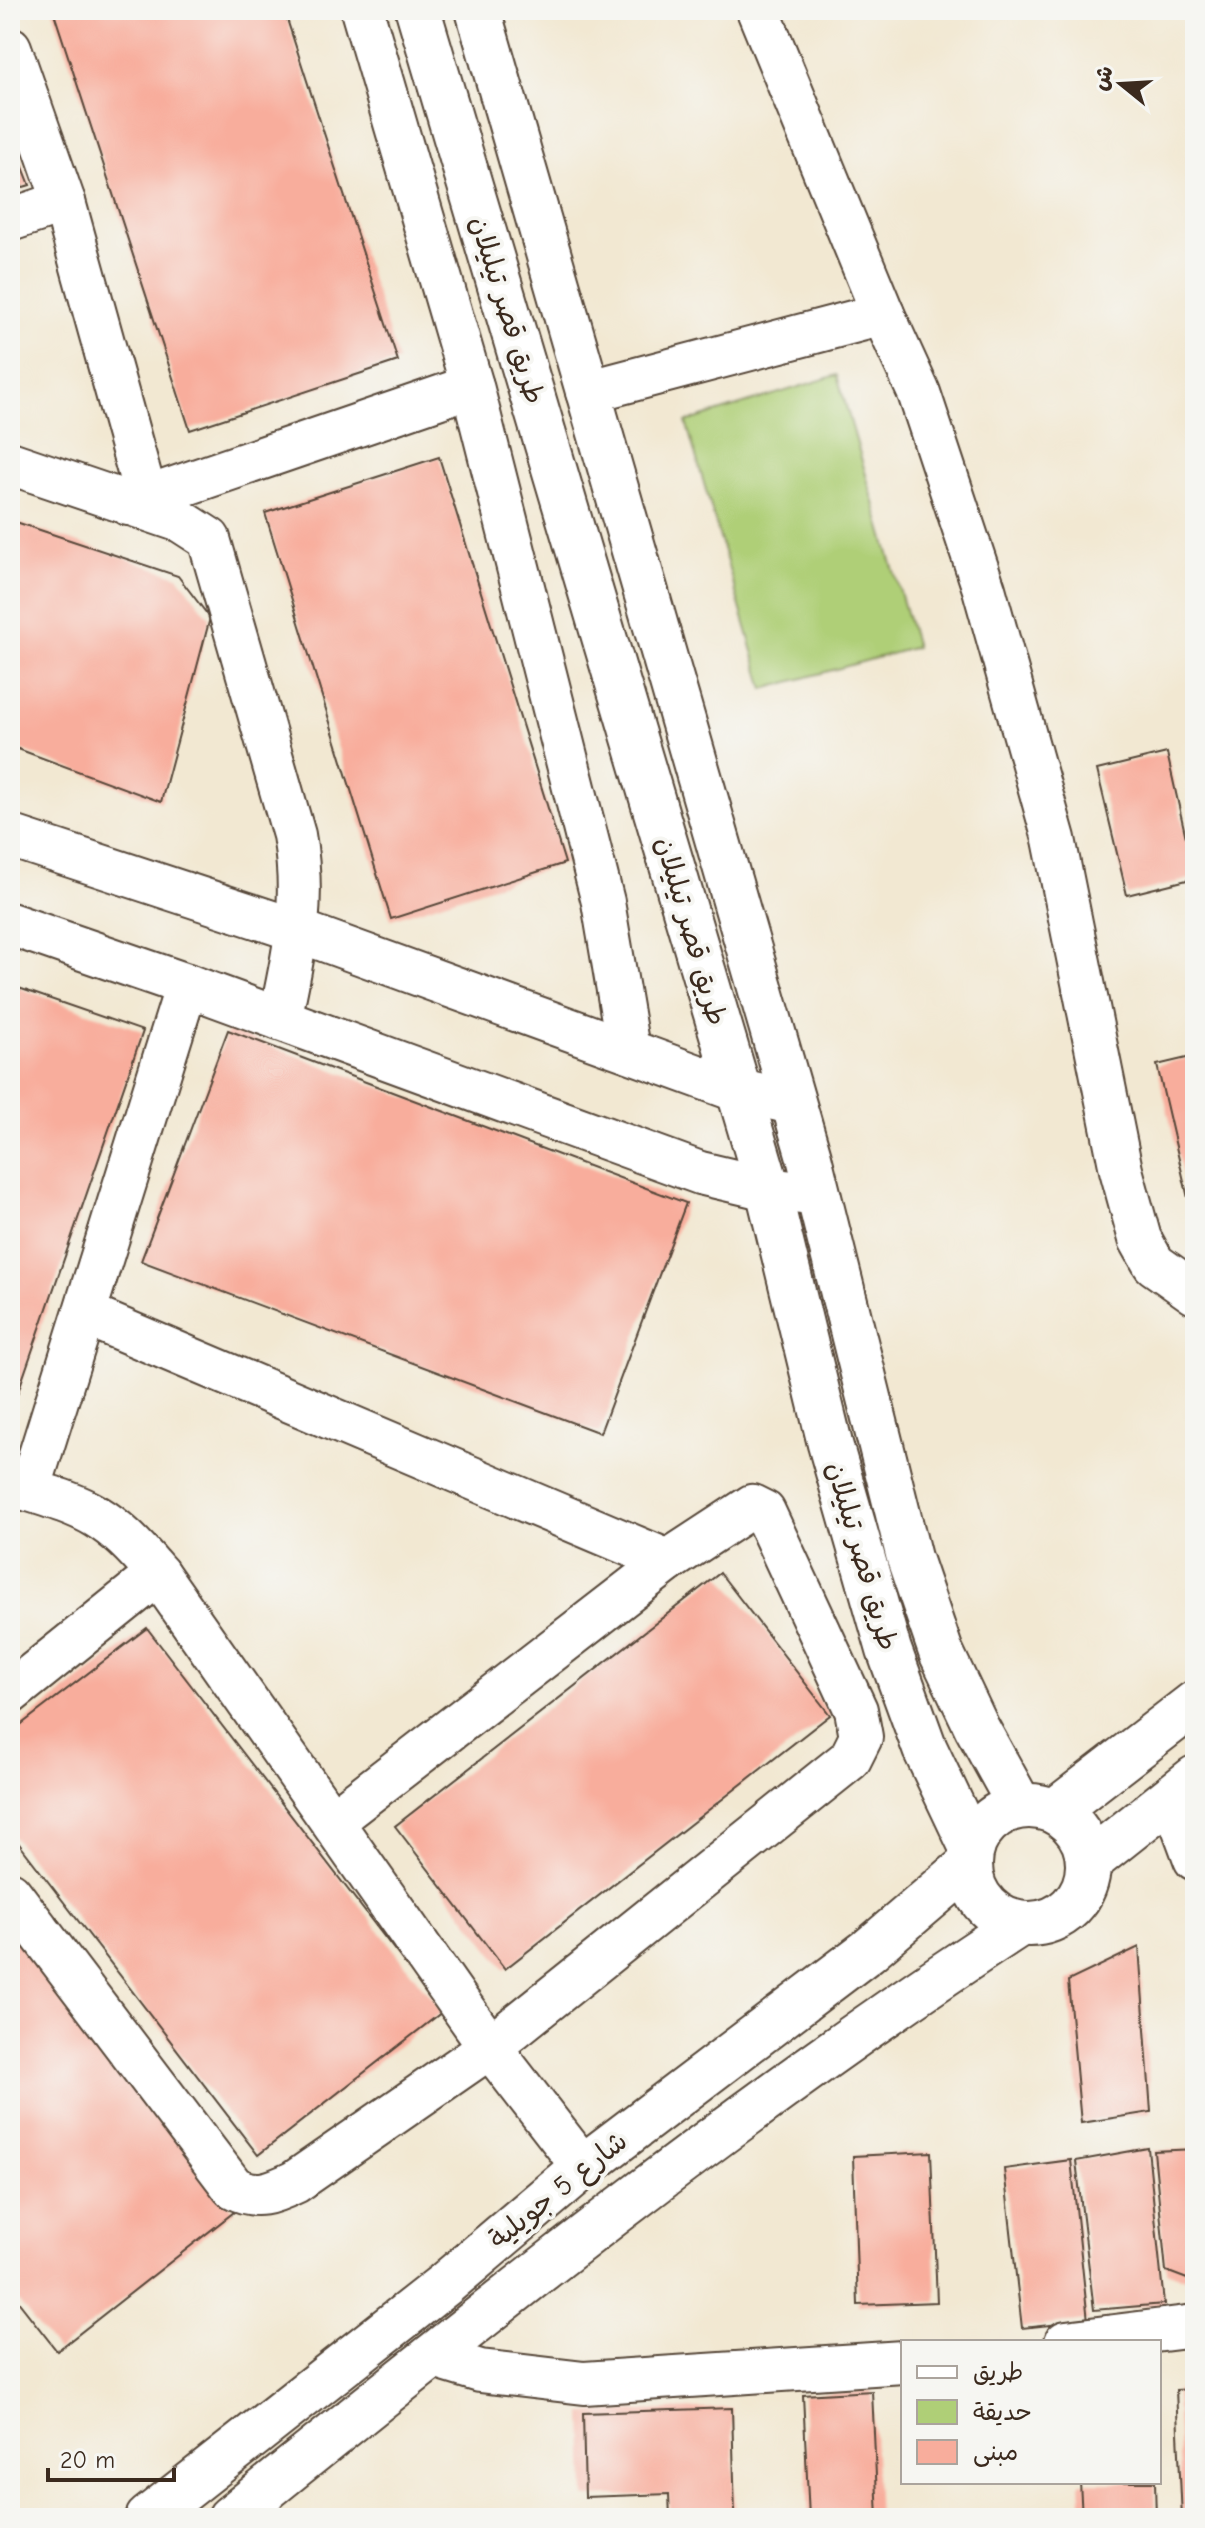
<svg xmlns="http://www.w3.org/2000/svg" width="1205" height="2528" font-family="'Comic Neue','Playpen Sans Arabic',sans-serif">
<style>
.green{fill:#afcf77;stroke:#757c4a;stroke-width:2}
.building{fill:#f8ad9c}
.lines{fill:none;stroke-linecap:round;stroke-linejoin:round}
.street-casing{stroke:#564639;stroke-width:46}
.secondary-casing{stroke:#564639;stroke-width:48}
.primary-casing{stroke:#564639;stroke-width:48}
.street{stroke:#fff;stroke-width:42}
.secondary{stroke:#fff;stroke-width:44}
.primary{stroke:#fff;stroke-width:44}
.labels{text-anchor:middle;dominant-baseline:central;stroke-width:8;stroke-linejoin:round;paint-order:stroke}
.street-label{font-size:28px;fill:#3b2a1e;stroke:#f6f6f2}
</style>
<rect width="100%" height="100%" fill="#f6f6f2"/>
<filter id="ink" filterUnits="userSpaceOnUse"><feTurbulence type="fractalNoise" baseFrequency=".0125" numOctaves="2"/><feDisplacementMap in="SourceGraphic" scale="16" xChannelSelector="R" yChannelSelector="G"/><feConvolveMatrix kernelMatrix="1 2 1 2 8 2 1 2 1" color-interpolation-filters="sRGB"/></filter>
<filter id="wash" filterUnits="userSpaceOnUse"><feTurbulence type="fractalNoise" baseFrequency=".006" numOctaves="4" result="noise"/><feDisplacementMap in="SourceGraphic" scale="32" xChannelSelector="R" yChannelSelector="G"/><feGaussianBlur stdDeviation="1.8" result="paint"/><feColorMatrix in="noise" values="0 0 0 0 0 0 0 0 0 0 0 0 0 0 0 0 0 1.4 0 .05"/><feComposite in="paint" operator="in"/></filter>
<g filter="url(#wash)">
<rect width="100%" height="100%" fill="#f2e8d2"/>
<path class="green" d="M837,375L916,647L764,689L686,422Z"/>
<g id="blocks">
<g class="building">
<path d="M53,10H284L398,361L190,430Z"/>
<path d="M10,134L30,185L10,191Z"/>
<path d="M439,457L565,863L391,919L265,513Z"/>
<path d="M10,520L178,576L210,618L161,802L10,746Z"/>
<path d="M1167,753L1195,878L1127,895L1097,770Z"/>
<path d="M10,985L143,1031L10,1415Z"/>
<path d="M228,1030L686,1203L600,1433L141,1261Z"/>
<path d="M1195,1056V1224H1194L1157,1065Z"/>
<path d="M720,1573L830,1715L505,1969L395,1826Z"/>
<path d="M147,1628L442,2012L258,2155L10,1832V1733Z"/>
<path d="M10,1924L234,2212L57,2351L10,2291Z"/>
<path d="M1139,1947L1151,2112L1081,2123L1068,1981Z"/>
<path d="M1148,2148L1164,2304L1094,2310L1076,2161Z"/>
<path d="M1195,2149V2282L1166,2271L1154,2151Z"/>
<path d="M931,2152L937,2302L858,2305L853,2156Z"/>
<path d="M1071,2160L1088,2321L1022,2328L1004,2169Z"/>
<path d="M1195,2389V2518H1182L1176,2390Z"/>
<path d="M872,2391L878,2518H809L803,2395Z"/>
<path d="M732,2408L735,2518H670L669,2494L585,2497L583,2413Z"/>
<path d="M1080,2482H1155L1156,2518H1082Z"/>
</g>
</g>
</g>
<g filter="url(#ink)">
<use href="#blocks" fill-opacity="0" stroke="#564639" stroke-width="2"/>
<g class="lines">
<defs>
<g id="street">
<path d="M362,10L472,386L603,902L628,1049"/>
<path d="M758,10L883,314L919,393L984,589L1054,839L1121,1170L1140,1239L1154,1264L1195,1293"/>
<path d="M10,48L64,202L146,497"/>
<path d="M10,220L64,202"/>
<path d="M587,392L883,314"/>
<path d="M10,463L181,521L209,539L294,835C306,903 294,953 280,1019"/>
<path d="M128,504L472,386"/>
<path d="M10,836L299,931L736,1090L792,1103"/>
<path d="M10,924L187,985L700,1173L768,1189L818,1195"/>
<path d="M85,1314L668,1561"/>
<path d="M10,1484C87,1508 105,1511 158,1574L490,2047L583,2167"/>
<path d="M29,1490L187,985"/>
<path d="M10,1693L158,1574"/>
<path d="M1172,1797L1195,1859"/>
<path d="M10,1893L233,2187C256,2200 272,2193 295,2182L490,2047L850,1759L861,1737L856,1710L764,1512L752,1506L668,1561L332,1821"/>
<path d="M1066,2342L1195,2326"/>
<path d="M431,2356L480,2371L584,2383L903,2362"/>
</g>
<g id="secondary">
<path d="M418,10L768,1189L830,1444L889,1650L925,1749L972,1848"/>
<path d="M478,10L809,1157L909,1558L941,1652L977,1728L1020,1806"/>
</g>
<g id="primary">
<circle cx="1029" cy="1865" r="59"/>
<path d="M1055,1811L1195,1703"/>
<path d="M1088,1863L1195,1778"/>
<path d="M148,2518L444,2285L583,2167L868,1951L969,1865"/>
<path d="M230,2518C487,2311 743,2104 1020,1924"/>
</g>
</defs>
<use href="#street" class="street-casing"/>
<use href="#secondary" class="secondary-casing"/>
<use href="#primary" class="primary-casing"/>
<use href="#street" class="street"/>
<use href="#secondary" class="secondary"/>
<use href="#primary" class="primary"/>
</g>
</g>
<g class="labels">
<g class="street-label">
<text transform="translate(507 310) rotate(73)">طريق قصر تيليلان</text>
<text transform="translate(691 931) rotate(74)">طريق قصر تيليلان</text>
<text transform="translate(862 1556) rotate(74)">طريق قصر تيليلان</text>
<text transform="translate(558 2190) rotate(-39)">شارع 5 جويلية</text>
</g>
</g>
<rect width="1205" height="2528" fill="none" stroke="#f6f6f2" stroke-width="40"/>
<rect x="901" y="2340" width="260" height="144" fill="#f6f6f2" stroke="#aba49d" stroke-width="2"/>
<rect x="917" y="2366" width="40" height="12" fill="#ffffff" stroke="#aba49d" stroke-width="2"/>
<text x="973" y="2380" font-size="24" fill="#3b2a1e">طريق</text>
<rect x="917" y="2400" width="40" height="24" fill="#afcf77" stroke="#aba49d" stroke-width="2"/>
<text x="973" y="2420" font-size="24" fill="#3b2a1e">حديقة</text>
<rect x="917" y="2440" width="40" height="24" fill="#f8ad9c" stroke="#aba49d" stroke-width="2"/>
<text x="973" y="2460" font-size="24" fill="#3b2a1e">مبنى</text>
<g transform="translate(1121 84) rotate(288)" stroke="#f6f6f2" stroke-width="6" paint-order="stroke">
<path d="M0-6L14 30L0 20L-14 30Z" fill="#3b2a1e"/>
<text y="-12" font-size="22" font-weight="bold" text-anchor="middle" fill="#3b2a1e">ش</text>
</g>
<path d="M48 2468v12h126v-12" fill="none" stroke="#3b2a1e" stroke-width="4"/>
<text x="60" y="2468" font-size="24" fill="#3b2a1e" stroke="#f6f6f2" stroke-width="6" paint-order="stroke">20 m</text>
</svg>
